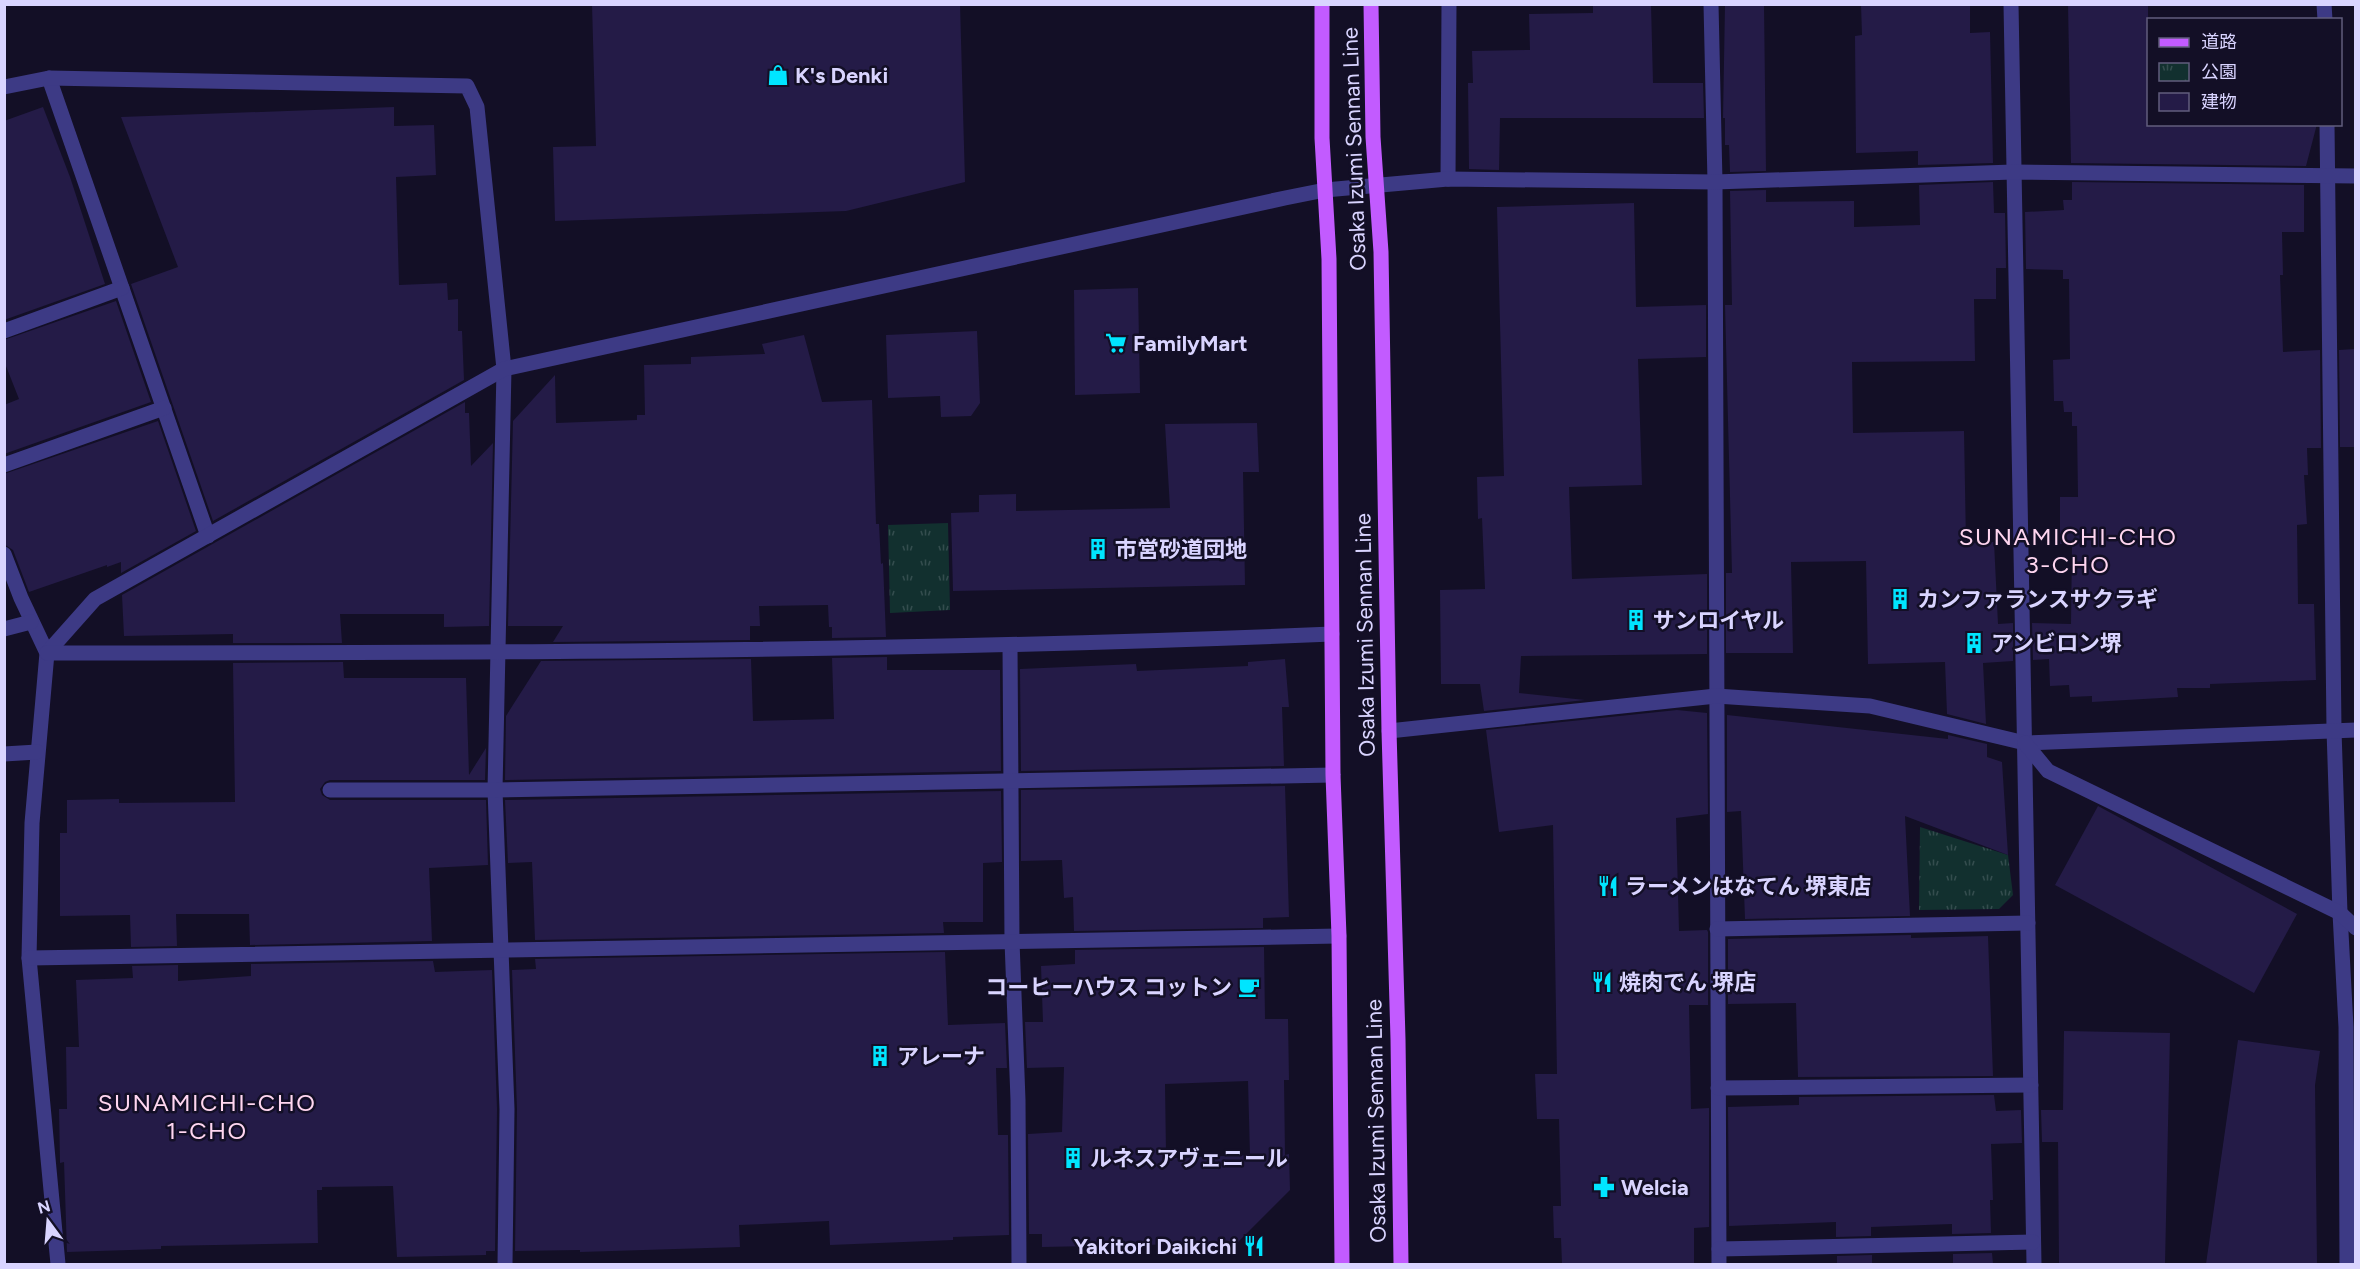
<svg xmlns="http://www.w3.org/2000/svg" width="2360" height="1269" font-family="Figtree,'Noto Sans JP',sans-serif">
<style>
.park{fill:url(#park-tufts)}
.building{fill:#241b47;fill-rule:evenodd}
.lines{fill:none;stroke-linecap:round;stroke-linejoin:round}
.street{stroke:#3d3a85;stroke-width:15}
.primary{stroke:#c25bff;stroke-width:15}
.labels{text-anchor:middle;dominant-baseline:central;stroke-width:5;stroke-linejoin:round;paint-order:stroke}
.poi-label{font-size:22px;font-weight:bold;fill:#d9d4ff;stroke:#130f26;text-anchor:start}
.street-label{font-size:22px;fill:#d9d4ff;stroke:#130f26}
.neighbourhood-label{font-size:24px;letter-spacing:1.5px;fill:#ffd6f0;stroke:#130f26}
</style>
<defs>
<pattern id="park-tufts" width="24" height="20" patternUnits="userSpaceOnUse" patternTransform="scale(1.5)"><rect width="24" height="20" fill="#12302f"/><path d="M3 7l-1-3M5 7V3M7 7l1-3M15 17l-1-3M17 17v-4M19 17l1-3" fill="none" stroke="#344d4e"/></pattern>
</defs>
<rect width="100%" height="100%" fill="#130f26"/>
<g class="park">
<path d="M948,523L950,610L890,613L888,525Z"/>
<path d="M1920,827L2008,855L2013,895L1999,909L1919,910Z"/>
</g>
<g class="building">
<path d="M592,4H960L965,182L846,211L555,221L553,147L596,146Z"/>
<path d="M1593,4H1651L1653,83H1703L1704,118H1500L1499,170L1469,169L1468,83H1473L1472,51L1530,50L1529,14L1593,13Z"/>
<path d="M1861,4H1970V33L1990,32L1993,163L1918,165V151L1856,153L1855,36L1862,35Z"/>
<path d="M2068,4H2148V124H2317L2306,166L2071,163Z"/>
<path d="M1725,5H1764L1766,171L1730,172L1729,145H1725V118H1723Z"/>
<path d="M43,107L70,177L105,284L4,320V121Z"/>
<path d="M394,107V126L434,125L436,175L396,177L399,285L447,283L448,300L458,299V331H462L464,380L213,521L131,284L178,267L121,117Z"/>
<path d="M1993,182L1994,213H2005L2006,268H1996V299H1974L1975,361L1852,362L1853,433L1964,431L1966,543L1994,542L1998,624L2013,623V661L1983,663L1986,724L1947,714L1945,662L1868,664L1866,561L1791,562L1793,653H1726V573H1732L1725,305H1732L1730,191L1766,190V202L1854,201V227L1920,225L1919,185Z"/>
<path d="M2072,182L2304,185V232H2282L2283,275H2280L2283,352L2320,350L2321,448H2307L2308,475H2304L2307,524L2297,525L2298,604H2314L2316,680L2210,684V688H2177L2178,697L2092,702V696L2070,697L2069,685L2050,686L2049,659L2033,660L2032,623L2071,624L2072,544H2060V497H2078L2077,426H2072V412H2064L2063,401H2054L2053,360L2070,359L2069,279H2063V270L2026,269L2025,212L2064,210L2063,200H2072Z"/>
<path d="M1634,203L1636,307L1706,305V357L1638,359L1642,485L1569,487L1572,579L1707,574V654L1521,656L1519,693L1585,700L1484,711L1480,684H1441L1440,590L1485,589L1482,518L1478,519L1477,477L1504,476L1497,207Z"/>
<path d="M1138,288L1140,393L1075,395L1074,290Z"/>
<path d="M116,301L151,402L4,454V405L19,399L4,361V340Z"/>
<path d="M977,331L980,403L971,416L941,417L940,396L888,398L886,335Z"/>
<path d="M804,335L822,402L872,400L876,524H879L881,564L883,563L886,637L832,638V627H829L828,605L759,606L760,626H750V640L553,642L563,626H508L513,421L555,375L556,423L637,420V415H645L644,365L691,364V357L765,354L762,344Z"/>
<path d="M2355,349V447H2340L2339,350Z"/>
<path d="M465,402V413H469L471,466L493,443L489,626L444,627V614H340L342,643H233V634L124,636L122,595Z"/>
<path d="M158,421L196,531L121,573V562L107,567V565L29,592L13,550L4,544V474Z"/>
<path d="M1257,423L1259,472H1243L1245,585L953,591L951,513L979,512V495L1016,494V511L1170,508L1165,424Z"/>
<path d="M887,657V670H1000L1001,771L505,780L506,716L541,661L751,659L753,721L834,719L832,658Z"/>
<path d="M1285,659L1289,707H1282L1284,766L1021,771L1020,669L1136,664L1137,671L1248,666V662Z"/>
<path d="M343,662L344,678H466L469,775L486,748L485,780H330L325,782L320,789L322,795L330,800H486L488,865L429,868L432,941L250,945L249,914H176L177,946L131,947L130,915L60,916V833H67V800L119,799V803L235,802L233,663Z"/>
<path d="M1677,710L1707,713L1708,814L1676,818L1679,931L1707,930L1708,932V1005H1689L1691,1109L1709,1108V1227L1694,1228V1264H1562L1561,1238H1554L1553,1206H1561L1559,1119H1537L1535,1074H1557L1553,825L1499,832L1486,730Z"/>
<path d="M1727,715L1948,739V735L1987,744V757L2002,762L2008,855L1905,816L1910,916L1745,919L1741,811L1727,812Z"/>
<path d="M1285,786L1289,917L1263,918V928L1074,931L1073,897L1064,898L1062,860L1021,861V790Z"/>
<path d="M1001,791L1002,862L983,863V922H943L944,933L535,940L532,862L508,863L505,800Z"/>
<path d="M2098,806L2297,914L2254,993L2055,885Z"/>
<path d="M1911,935V938L1988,936L1993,1076L1798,1077L1796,1003L1728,1004V939Z"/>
<path d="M1264,947L1265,1019H1288L1289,1080H1284L1285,1155L1289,1154L1290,1190L1237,1243L1042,1247V1234H1029L1028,1134L1062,1132L1064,1067L1027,1068L1025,1022H1043L1041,966L1075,964V950ZM1248,1081L1250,1155L1175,1158V1153H1166L1165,1084Z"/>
<path d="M945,952L948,1025L1005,1023L1007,1068H996L998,1135H1008L1009,1235L953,1237V1240L830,1245L829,1221L739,1225L740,1247L580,1252V1250L515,1251L517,1109L512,970L536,969L535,959Z"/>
<path d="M433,961L435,972L492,970L497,1109L495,1251H486V1255L397,1257L393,1186L322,1187V1190H317L318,1243L161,1246V1249L67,1252L64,1162L60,1163L59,1109H67L66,1047H79L76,980L133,978L132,966L178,965V981L251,976V964Z"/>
<path d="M2064,1031L2170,1033L2165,1264H2059L2058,1142H2042L2041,1110H2063Z"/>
<path d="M2238,1040L2320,1051L2315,1085L2317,1264H2206Z"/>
<path d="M1994,1095L1996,1111L2021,1110L2022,1143L1991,1144L1993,1200H1990L1991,1233L1952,1234V1224L1871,1227V1236L1836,1237V1222L1729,1226L1728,1107L1799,1105V1097Z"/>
<path d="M1992,1253L1993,1264H1953V1254Z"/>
<path d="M1872,1255V1264H1837V1256Z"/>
</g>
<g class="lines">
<g class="street">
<path d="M1711,4L1715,182L1719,1264"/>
<path d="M2011,4L2034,1264"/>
<path d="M2324,4L2325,20"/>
<path d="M49,78L208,536"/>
<path d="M4,87L49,78L467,86L477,107L504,369L495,790L507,1109L505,1264"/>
<path d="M2327,124L2334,730L2340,913L2346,1027L2347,1264"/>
<path d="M1448,179L1449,4"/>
<path d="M4,331L122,288"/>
<path d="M4,465L164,408"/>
<path d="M4,554L21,598L47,653L32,823L29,958L58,1264"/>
<path d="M4,629L31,622"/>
<path d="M1010,646L1012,941L1018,1100L1019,1264"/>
<path d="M47,653L95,599L504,369L1285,198L1325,190L1448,179L1715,182L2013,172L2356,176"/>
<path d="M47,653C476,653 904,652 1332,634"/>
<path d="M1389,731L1716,696L1870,706L2025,743L2356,730"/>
<path d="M2025,743L2048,771L2340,913L2356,928"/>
<path d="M4,754L37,752"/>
<path d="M330,790H495L1333,775"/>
<path d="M1717,929L2028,923"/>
<path d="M29,958L1339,936"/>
<path d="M1718,1088L2031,1085"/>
<path d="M1719,1249L2033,1242"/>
</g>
<g class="primary">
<path d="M1322,4V138L1329,259L1333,775L1339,936L1342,1264"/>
<path d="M1371,4L1373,137L1381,252L1389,731L1398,1039L1401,1264"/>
</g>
</g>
<defs>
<symbol id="shop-bare" viewBox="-9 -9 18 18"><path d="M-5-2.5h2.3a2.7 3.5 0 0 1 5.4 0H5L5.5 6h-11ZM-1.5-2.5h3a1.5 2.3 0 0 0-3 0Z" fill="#00e5ff" stroke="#130f26" stroke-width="2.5" paint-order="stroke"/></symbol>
<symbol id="supermarket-bare" viewBox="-9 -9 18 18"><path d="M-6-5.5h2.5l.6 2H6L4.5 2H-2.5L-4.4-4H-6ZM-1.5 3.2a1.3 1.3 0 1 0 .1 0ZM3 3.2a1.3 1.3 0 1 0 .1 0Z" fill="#00e5ff" stroke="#130f26" stroke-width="2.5" paint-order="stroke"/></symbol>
<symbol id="building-bare" viewBox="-9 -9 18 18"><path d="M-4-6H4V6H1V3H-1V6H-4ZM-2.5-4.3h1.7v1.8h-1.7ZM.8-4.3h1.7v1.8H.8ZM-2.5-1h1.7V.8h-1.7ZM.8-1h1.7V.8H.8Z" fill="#00e5ff" stroke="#130f26" stroke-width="2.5" paint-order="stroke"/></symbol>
<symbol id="restaurant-bare" viewBox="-9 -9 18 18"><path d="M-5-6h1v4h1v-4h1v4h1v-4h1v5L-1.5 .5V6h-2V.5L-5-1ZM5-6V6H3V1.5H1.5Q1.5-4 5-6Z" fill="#00e5ff" stroke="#130f26" stroke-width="2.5" paint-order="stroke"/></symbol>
<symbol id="cafe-bare" viewBox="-9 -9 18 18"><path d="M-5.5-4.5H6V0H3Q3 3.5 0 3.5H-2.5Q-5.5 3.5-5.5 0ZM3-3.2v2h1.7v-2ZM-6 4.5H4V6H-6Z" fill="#00e5ff" stroke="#130f26" stroke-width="2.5" paint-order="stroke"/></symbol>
<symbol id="pharmacy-bare" viewBox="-9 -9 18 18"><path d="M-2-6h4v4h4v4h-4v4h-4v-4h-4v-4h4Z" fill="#00e5ff" stroke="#130f26" stroke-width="2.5" paint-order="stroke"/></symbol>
</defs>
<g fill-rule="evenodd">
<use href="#shop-bare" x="763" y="60" width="30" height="30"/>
<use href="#supermarket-bare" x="1101" y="328" width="30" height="30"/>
<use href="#building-bare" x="1083" y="534" width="30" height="30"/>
<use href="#building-bare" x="1885" y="584" width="30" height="30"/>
<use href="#building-bare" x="1621" y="605" width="30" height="30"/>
<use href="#building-bare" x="1959" y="628" width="30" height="30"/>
<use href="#restaurant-bare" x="1593" y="871" width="30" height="30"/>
<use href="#restaurant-bare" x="1587" y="967" width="30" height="30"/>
<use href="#cafe-bare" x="1234" y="972" width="30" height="30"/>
<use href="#building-bare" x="865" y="1041" width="30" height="30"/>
<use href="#building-bare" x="1058" y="1143" width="30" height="30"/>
<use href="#pharmacy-bare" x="1589" y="1172" width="30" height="30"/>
<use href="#restaurant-bare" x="1239" y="1231" width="30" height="30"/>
</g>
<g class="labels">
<g class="poi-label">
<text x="795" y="75">K's Denki</text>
<text x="1133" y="343">FamilyMart</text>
<text x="1115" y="549">市営砂道団地</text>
<text x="1917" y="599">カンファランスサクラギ</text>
<text x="1653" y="620">サンロイヤル</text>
<text x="1991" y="643">アンビロン堺</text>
<text x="1625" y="886">ラーメンはなてん 堺東店</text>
<text x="1619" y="982">焼肉でん 堺店</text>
<text x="1232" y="987" text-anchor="end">コーヒーハウス コットン</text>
<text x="897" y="1056">アレーナ</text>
<text x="1090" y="1158">ルネスアヴェニール</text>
<text x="1621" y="1187">Welcia</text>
<text x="1237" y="1246" text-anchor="end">Yakitori Daikichi</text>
</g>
<g class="street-label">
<text transform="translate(1354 149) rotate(-92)">Osaka Izumi Sennan Line</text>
<text transform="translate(1365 635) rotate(-91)">Osaka Izumi Sennan Line</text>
<text transform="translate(1376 1121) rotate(-91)">Osaka Izumi Sennan Line</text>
</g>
<g class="neighbourhood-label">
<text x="2068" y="536">SUNAMICHI-CHO<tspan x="2068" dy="28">3-CHO</tspan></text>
<text x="207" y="1102">SUNAMICHI-CHO<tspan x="207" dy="28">1-CHO</tspan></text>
</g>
</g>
<rect width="2360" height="1269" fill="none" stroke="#d9d4ff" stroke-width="12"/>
<rect x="2147" y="18" width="195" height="108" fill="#130f26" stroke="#625e7d" stroke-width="1.5"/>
<rect x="2159" y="38" width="30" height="9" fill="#c25bff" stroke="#625e7d" stroke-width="1.5"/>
<text x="2201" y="48" font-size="18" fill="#d9d4ff">道路</text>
<rect x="2159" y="63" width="30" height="18" fill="url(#park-tufts)" stroke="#625e7d" stroke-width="1.5"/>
<text x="2201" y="78" font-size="18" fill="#d9d4ff">公園</text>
<rect x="2159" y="93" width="30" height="18" fill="#241b47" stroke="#625e7d" stroke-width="1.5"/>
<text x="2201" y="108" font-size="18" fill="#d9d4ff">建物</text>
<g transform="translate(48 1221) rotate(344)" stroke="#130f26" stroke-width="4.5" paint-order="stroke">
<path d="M0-4.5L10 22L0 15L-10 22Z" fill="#d9d4ff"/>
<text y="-9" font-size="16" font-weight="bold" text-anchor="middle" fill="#d9d4ff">N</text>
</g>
</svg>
